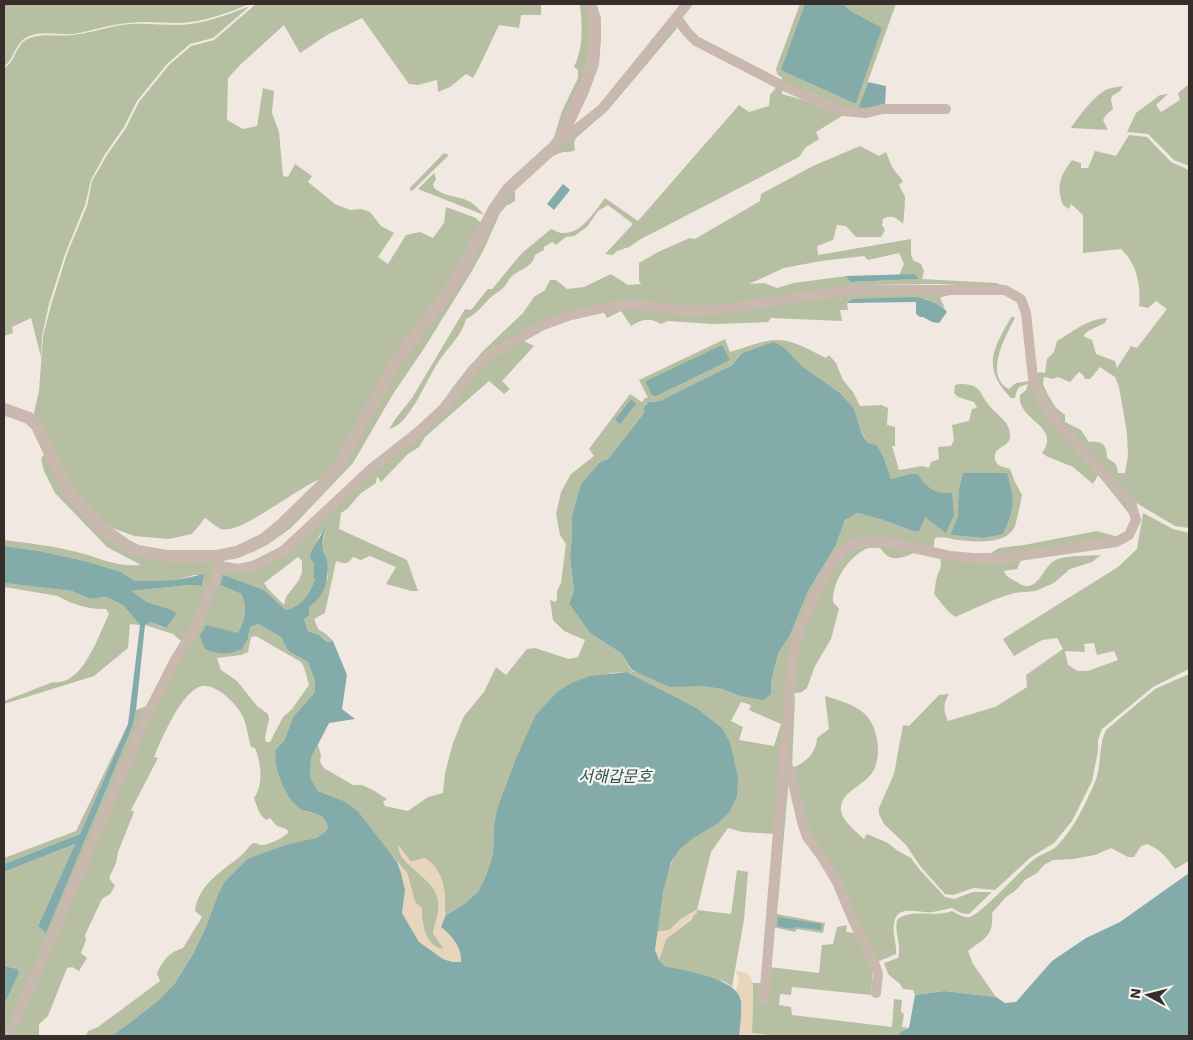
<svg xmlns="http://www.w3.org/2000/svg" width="1193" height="1040" font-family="'Work Sans','Noto Sans KR',sans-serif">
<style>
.green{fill:#b7bfa2;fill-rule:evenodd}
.sand{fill:#e8d6bc}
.water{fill:#83abaa}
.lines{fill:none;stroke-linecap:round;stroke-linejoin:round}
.minor{stroke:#c8b8ae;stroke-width:10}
.tertiary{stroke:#c8b8ae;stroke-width:12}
.labels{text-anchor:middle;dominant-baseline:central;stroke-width:4.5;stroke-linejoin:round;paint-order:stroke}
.water-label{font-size:16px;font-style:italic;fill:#255555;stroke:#f9f3ed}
</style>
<rect width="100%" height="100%" fill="#f1e8e1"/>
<g class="green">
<path d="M4,4H250C227,13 204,22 179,23C163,23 146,21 129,23C110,24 92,31 73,34C58,35 40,30 27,37C14,44 14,61 4,66Z"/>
<path d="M256,4H541V15H521L519,28L499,25L480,65L473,78L466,74L450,87L438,92L437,80L418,85L409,84L362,18L327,35L300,53L284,25L241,64L228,78L227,120L243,129L257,126L263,88L274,91L272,113L279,132L283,176L288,177L295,164L312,176L308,182L335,204L350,210L361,209L370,212L381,226L394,233L378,257L388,264L406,235L420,232L433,238L444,223L446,207L476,218L483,225L461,267L438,302L395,359L375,391L339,461L305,499L276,526L264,536L237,550L213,554L180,555L156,553L136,548L115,536L89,512L70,491L62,477L46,437L33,417L39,391L43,336L51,305L67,254L87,206L92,181L107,155L126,128L139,102L169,65L191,46L214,40ZM321,479C303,498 285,520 263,535C255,540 244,546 235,549C211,556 159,555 136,546C125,541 116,534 107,526L134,536L145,537L169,539L192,534L205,518C210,521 216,527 221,529C241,535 299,486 321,479Z"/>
<path d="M580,4H588L591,49L579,88L552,144L562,111L578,78V70L574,67C584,47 582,26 580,4Z"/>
<path d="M800,4H805L782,70L851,102L881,28L851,11L842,4H896L857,111L843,109L781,81L782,78L777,74L776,69Z"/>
<path d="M250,6L213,38L190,44L167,64L137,101L124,127L105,154L91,180L85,205L65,254L49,304L42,336L41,357L31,318L12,327L13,333L4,336V68C16,62 15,43 30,38C44,33 59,37 72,35C92,33 110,26 129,24C146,23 162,25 179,25C203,24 227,15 250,6Z"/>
<path d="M674,26L678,27L608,110L576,138L574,142L575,150C570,153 565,151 560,153C545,158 526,179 515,190V201L506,206L500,213L484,249L472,271L423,350L393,394L353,463L291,528L267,545L253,552L235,558L326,483L382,390L510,191L582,129Z"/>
<path d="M1189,84V166L1174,160L1148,134L1127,132L1136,113L1160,95L1168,94L1156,105L1161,112L1180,100L1178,93Z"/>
<path d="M778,85L782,88V94L807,101L842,116L816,132L819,139L805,148L799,157L641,239L629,247L617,251L613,255L605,254L633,224L608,205L598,211L587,227L574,236L566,237L556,245L552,242L544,247V250L535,255C533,267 520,269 512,276C508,280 507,285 503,288C499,292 494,294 490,298C482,306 477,314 466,319C462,336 446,349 437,364C426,382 418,402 405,418C400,424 396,427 389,429L396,418L412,398L465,309L471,310L488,289H492L522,253L551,229C554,230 559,233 562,233C581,235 595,211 605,198L638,221L739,105L749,112L769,106L770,95Z"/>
<path d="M1123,86L1120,91L1112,96L1111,100L1113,109L1106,115L1103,120L1108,130L1071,128C1079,116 1097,91 1111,88C1115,87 1119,87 1123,86Z"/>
<path d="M1129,135L1147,137L1171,162L1189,170V528L1175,526L1133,501L1055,419L1035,375L1040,372L1045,373L1047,359L1054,352L1057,341C1073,332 1087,319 1107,318L1105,323L1088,331L1083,336L1092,340L1096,354L1115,361L1117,368L1131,346L1137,348L1167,309L1156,301L1148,308L1139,306C1141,285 1137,264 1121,249L1083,253V215L1071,204L1069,209L1063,205C1056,186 1060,176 1072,160L1081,163V168H1088L1095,151L1116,156ZM1100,367L1115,377L1119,387L1127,433L1128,455L1125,473H1118C1116,462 1116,464 1107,458C1107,444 1102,441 1089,442L1081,430L1065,422V415L1056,408L1048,395L1043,384L1044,377L1053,379L1058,377L1070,382L1079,372L1083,375L1085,379H1090Z"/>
<path d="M860,146L879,156L886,152L892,167L903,181L899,185C901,189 904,194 905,197C905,201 904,222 903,224C897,218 891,214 883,219L882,225L885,230L881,237H856L846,226L837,225L833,240L817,246L818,255L911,239V254L913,260L921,264L924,271L922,279L996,283L1008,287L938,284L865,285L715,308L611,304L502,344L439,408L453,387L482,352L523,313L534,297L545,290L550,280H556L567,289L584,287L611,274L628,285L641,284L639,281V263L658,252L690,238L695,239L760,201L761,194L813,166ZM899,253L904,264L899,275L915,274L917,279L850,282L846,276L794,283L777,288L764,283L749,284L784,268L821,261L864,256L868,260Z"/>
<path d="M444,153L449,155L412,191L409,189Z"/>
<path d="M434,173L436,179L433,184L434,188C454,203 465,190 484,215L418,189Z"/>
<path d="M989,291L1005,295C985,293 959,291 940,298L945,308L926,299L847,303L848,310H840L842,321L771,318L768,322L714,324L668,321L661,324C650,317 641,319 631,326L621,311L607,318L603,311L622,308L657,310L832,294Z"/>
<path d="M1012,316L1015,318C1006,335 983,376 1009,389L1016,383L1029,381L1036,393L1127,503L1131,516L1098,475L1093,484L1073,467L1046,456L1042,453C1044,450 1047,445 1047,442C1050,424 1017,417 1020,395L1026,390L1028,384C1018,386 1017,389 1015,398H1011C981,368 993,348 1012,316Z"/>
<path d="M725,339L730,352C779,336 780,334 826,358L829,355L836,363L843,380L853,392L860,406L881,405L888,408L887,425L895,427V446H892L899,470L922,466L929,468L931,462L939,459L938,447L951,446L954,440L952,425L969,421L972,409L977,408L974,402L958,397L954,393L955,385C961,383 967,384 974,386C981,390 983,398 988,404C996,415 1010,421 1010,435C1011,448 992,446 995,459C996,466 1003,467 1010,469L1015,482L1022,495C1020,505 1018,516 1015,526C1007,545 975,542 958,540C949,539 944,536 935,538L933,550L850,542L797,631L776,834L742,832L728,828L711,852L697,910L731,914L737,870L748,872L744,920L732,987L725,982L665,966L659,960L666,939L692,919L696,910L681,919L669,930L657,932C661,907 663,871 679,850C688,838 705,831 717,824L695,707L627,672L611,673L558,691L536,714L494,827L493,854L486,876L478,892L464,904L445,916V899L425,858L411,862L399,846C402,852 405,861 411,866C425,880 443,890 438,914C437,920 434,926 433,933L444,949C426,949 421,923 422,909L415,902L407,873L389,852L358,811L344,801L318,791L310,777L311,758L318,745L321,755L320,762L324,768L353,785H362L373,790L387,799L383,802L385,806L408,811L428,797L443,793L445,773L453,743L464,716L484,692L496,667L506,675L527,649L535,648L569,659L578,657L585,640L564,631L553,620L550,600L555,602L557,600V591L561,583L566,544L560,535L556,514L561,492L571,474L594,456L589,449L630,394L642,402L645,398H648L639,380ZM758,348L786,349L802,366L840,393L854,408L862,433L868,443L877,447L884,458L891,479L909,474H918C929,491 933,493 952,494L925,517L913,531L880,519L857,513L845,520L836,545L808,591L790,635L778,654L771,682V694L740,696L722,689L702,686L632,671L621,653L590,633L569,604L574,591L570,557L572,535V515L581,484L600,462L608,459L644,413V407L649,402L660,401L701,382L731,366L742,353ZM958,516L983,538L950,535ZM741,702L751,705L749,710L781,724L774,746L739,740L743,727L731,721Z"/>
<path d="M524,341L534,346L502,381L510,389L504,394L489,381L425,437L419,447L408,454L381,482L377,476L376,483L361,493L347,509L341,513L339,529L407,560L418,591H412L386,584L396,567L370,556L361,560L353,557C347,565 345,564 336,561L325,613L314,619L318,629L326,634L333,641L327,642L319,635L308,631L304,619L309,616L310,606L328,578L326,556L322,547L326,527L319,536L310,558L314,564L313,577L315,580C306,598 304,604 286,610L264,590L223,576L220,585L241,594C248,611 245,617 238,633L248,638L250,627L258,624L281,637L288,651L308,662L315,681V692L293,717L284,741L275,750L276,759L306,812C317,813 324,815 328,826L325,832L316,838L247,859L225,881L219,892L205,929L193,954L175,983L158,1001L112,1036H86L88,1031L98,1027L160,981L157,973C163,960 169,952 183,948L202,917L195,911C198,884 224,870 243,854C246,851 250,844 254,843C257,843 259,845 262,845C271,844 283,838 289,832L286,829L277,826L270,818L266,820C259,815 257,806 254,798C264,784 261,763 255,748L251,747C248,737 247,726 243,717C237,704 213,679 197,688C179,698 162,738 154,757L158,758L131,810L134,812L118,852L116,863L109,878L115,886L110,894L102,899L85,935L86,940L81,953L87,958L79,971L72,967L67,968L48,1016L39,1024V1036H12L152,712L220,574L224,571L258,567L395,451L489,357ZM298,557L302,561V572L299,580L286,597L284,605L268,589L264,583ZM256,636L301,662L304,667L309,685L292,709L283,717L270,742H266L265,738L269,719L268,714L257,706L237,681L221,670L217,658L241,655L248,652L251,637Z"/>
<path d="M4,412L28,420L35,427C45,445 50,465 60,483C68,498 81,511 94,523C135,562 160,561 213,558C223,575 183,640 174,658C165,673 157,690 149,707L6,1036H4V1005L19,973L18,969L4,966V872L75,844L38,926L46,932L133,725L136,710L147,706L181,641L173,634L145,625L151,622L165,628L177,613L170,609L147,602L130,591L189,585L202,586L203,575H194L177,580L135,581L121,572L89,562L40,551L4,546V540C28,543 53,546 77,552C100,558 116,567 141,565L107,547L55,493L44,471L41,459L45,453C35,430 29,420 4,415Z"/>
<path d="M1143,513L1173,529L1189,533V669L1153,687L1102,729L1098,740V751L1092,781L1072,821L1054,843L1031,857L995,890L974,888L953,895L945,894L920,866L906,845L884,824L879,814V808L894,774L903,725L909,726L939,695L949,694C943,704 943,710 948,721L995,707L1027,687L1026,675L1063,649L1057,638L1042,640L1014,656L1003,639L1118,567L1137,549ZM1094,643L1097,655L1114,651L1118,660L1088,671H1078L1068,665L1065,651L1085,652L1084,644Z"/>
<path d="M1097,531L1118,537L986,556L999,548L1024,545Z"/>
<path d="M869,544L918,551C902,558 891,564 880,548C875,548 868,547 864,550C847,559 832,583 833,602L839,609L831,639L815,666L807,688L802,692L791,694L802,632L831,571L849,551Z"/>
<path d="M1101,555L1092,562L1070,569L1054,583L1035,591L1014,593L996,599L955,617L947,610L934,594C935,590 935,585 936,581C938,571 944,566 939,556L1022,558L1017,569L1004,571C1006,577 1010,578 1015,581C1016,581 1021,585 1022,585C1040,592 1043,563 1058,559C1071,555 1087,556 1101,555Z"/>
<path d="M4,583L72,591L90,599L106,597L123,605L140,625L130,624L128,648L94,676L4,704V701L53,682C83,686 98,636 109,614L106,609C90,610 71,604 58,596L4,587Z"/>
<path d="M1189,674V861L1175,869C1167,858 1160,849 1147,844L1141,846L1134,857H1128L1111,848L1095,855L1073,859L1053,860L1044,865L1037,873L1025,880L1015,891L1006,897L992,913C994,936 985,938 968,951L973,964L996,997L944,991L915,995L913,990L903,989L900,984L888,974L884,963L898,958C902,945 894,933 897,920C911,908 933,918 952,911C957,914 963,918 970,917C980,915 1021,870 1032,861C1040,854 1051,852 1058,845C1074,828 1086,803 1095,782C1102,765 1098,746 1106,730L1155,689Z"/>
<path d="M825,696C839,700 856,705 866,715C879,729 882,758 872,773C863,786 844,790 841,806C839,819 856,831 864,839L867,834L888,843L898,851L911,858L919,869L945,897L954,899L973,892H992L969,914L961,913L952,908C946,909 940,911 933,912C920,914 896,903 894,924C892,934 897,944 896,954L877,962L813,840L787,762L790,697H795L792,768C806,762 816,754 817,738L829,729Z"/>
<path d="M128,724L80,834L4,864V858L76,831Z"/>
<path d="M787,773L789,778L777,914L825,923L823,933L797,929L795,932L773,927Z"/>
<path d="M847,925L846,932L855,933L873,966L871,995L792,987L791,995L780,994L779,1005L791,1007L792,1015L892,1027L894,999L902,1000L901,1012L904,1014L902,1027L909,1028L901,1032L897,1036H775L752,1033L753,983H762L760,1003H765L769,967L819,973L822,945L833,944L837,927Z"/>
</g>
<g class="sand">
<path d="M398,845L411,862L425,858C447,871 449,905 441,927C452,936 462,947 461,962H452L443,959L419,942L402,913L405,890L397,862L407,873L415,902L422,909C421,923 425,948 444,949L433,933C435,922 440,912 438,901C435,874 399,869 398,845Z"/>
<path d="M697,910V913L666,939L659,960L655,950L657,932L669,930L681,919Z"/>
<path d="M736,971L748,973L753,983L752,1033L775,1036H739L741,999L736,990L739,980Z"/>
</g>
<g class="water">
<path d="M805,4H842L851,11L882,28L856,103L851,102L781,70Z"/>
<path d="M868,82L886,86L885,106L857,111Z"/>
<path d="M563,184L570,190L554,210L547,204Z"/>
<path d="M915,274L918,279L850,282L846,276Z"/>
<path d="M916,297C924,298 943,305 947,312L939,323L932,322L923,317H920L916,314V302L847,303L853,299Z"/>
<path d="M774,342L786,349L802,366L840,393L854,408L862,434L868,443L877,446L884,458L891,479L909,474H918C928,489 934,494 952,493L954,515L946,533L925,517L919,531H913L880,519L857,513L845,520L836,545L808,591L790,635L778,654L771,682V694L764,700L740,696L722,689L702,686L670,687L632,670L621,653L590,633L569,604L574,591L570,557L572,535V515L581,484L600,462L608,459L644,413V407L649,402L660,401L731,366L742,353Z"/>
<path d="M722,345L730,360L656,396L652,395L646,383V381Z"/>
<path d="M631,399L636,404L620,424L615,420Z"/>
<path d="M963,473H1007C1015,502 1015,506 1003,534L983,538L950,535L958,516L959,490Z"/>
<path d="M326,526C325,532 321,543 323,549C323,551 325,554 326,556C330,574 327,595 310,606L309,616L304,619L308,631L319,635L327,642L333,641L347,675L342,709L355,719L329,723L311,758L310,777L318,791L344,801L358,811L397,862L401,873L405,890L402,913L419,942L443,959L452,962H461C462,947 452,936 441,927L445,916L464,904L478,892L486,876L493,854L494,827L497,810L515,761L536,714L558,691L574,682L590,676L627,672L695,707L722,728L730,743L738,777L737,796L730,811L717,824L693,838L680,849L671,862L663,892L655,950L659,960L665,966C684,971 738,978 741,1001C742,1012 740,1025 739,1036H112L158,1001L175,983L193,954L205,929L219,892L225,881L247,859L286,845L316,838L325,832L328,827C323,809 310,816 298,807C288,799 280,781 277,769C275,763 276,756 275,750L284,741L293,717L315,692V681L308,662L288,651L281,637L258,624L250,627L248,638L242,649C228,655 220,655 205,649L200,636L206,625L238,633C245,617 248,610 241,594L220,585L223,575L264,590L286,610C304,604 307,597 315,580L313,577L314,564L310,558L311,552Z"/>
<path d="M4,546L40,551L89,562L121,572L135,581L177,580L204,574L202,586L189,585L131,591L147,602L170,609L177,613L166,628L151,622L145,625L136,710L133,725L46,933L38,926L75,844L4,872V864L80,834L128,724L140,625L123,605L106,597L90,599L72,591L4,583Z"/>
<path d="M1189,873V1036H897L901,1032L909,1028L915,995L944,991L996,997L1005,1003L1016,1002L1052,961L1086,938L1120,922Z"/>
<path d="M778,917L822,924L821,930L795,927L793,929L777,926Z"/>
<path d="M4,966L18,969L19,973L4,1005Z"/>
</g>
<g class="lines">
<g class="minor">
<path d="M677,18L687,32L696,41L781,85L842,111L866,113L883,109H946"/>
<path d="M560,142L602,109L687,4"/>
<path d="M219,566L238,569L253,566L283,551L371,469L418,432L443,409L474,368L488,356L543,325L568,316L603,308L631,304L691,311L723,309L828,293L859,290H1005L1021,299L1026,313L1033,378L1042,402L1055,421L1131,503L1136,520L1129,535L1116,542L1005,558H973L950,556L877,540L858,543L846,548L837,557L820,584L799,632L792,663L764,999"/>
<path d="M785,763L790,770L802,822L807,837L820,854L837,882L853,920L875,965L878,974L876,993"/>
<path d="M9,1036L148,713L175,660L193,632L203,610L214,584L219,566L218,560"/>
</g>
<path class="tertiary" d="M4,409L29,418L37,426L68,492L104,529L126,545L138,551L166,556H217L237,552L264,539L280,526L325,482L341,462L397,359L441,302L463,268L494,209L508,189L555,146L562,136L583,91L593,64L595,40V19L590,4"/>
</g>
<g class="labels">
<g class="water-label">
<text x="615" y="776">서해갑문호</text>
</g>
</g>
<rect width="1193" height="1040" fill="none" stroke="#372e2b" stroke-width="10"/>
<g transform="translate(1148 995) rotate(277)" stroke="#f9f3ed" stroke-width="4" paint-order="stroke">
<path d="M0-4L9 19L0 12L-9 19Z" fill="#372e2b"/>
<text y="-8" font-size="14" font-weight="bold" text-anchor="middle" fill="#372e2b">N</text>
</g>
</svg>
